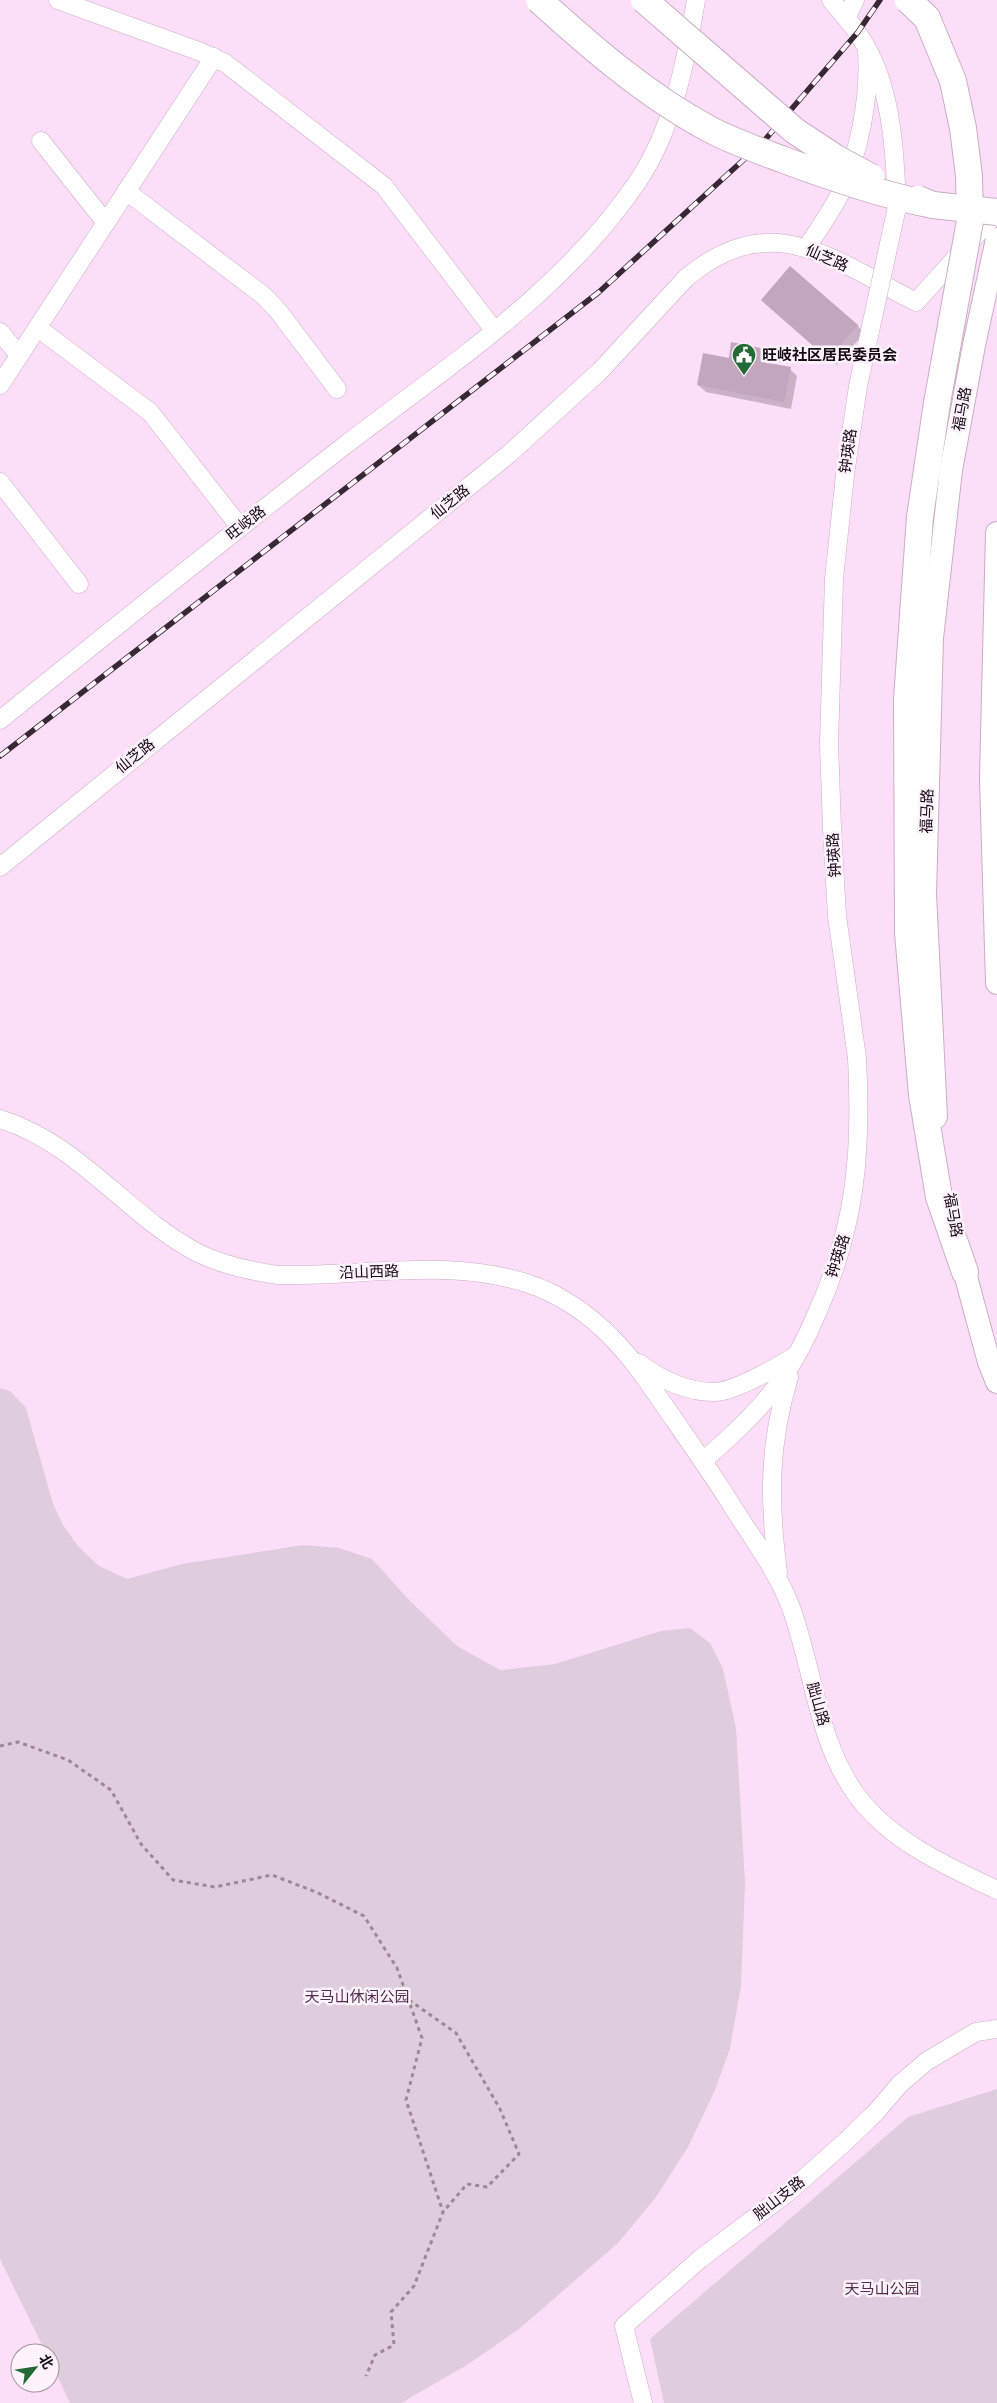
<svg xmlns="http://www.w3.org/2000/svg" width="997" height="2403" font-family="Karla,'Noto Sans SC',sans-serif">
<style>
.green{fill:#dfccdc}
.shadow{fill:#0003}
.building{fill:#c1a6bd}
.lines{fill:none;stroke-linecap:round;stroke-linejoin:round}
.minor-casing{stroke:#caadc5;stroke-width:19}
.major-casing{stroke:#caadc5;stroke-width:24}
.highway-casing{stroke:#caadc5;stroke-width:28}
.path{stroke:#9d8799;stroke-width:3;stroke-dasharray:4 4;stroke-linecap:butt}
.minor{stroke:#fff;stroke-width:18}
.major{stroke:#fff;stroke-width:22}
.highway{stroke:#fff;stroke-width:26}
.rail-casing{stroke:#362933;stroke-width:5.5}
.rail{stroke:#fef2fc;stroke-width:4;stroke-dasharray:11;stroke-linecap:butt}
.minor-bridge-casing{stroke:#caadc5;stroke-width:19;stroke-linecap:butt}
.highway-bridge-casing{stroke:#caadc5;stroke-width:28;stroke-linecap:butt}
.minor-bridge{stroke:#fff;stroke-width:18}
.highway-bridge{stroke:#fff;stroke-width:26}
.labels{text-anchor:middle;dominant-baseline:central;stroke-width:5;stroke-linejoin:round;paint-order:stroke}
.street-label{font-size:15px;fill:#150b13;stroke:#fef2fc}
.poi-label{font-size:15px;font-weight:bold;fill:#150b13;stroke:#fef2fc;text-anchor:start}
.park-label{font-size:15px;fill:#522d4e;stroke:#fef2fc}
</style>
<rect width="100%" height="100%" fill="#fddef8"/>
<g class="green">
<path d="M0,1388L10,1391L26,1408L53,1504L63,1525L78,1546L99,1566L127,1579L182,1564L303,1545L339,1548L372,1559L408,1599L457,1646L500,1670L555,1664L661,1631L690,1628L710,1643L723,1669L736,1728L745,1883L741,1986L730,2048L715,2090L688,2147L656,2197L618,2243L519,2329L467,2365L401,2403H70L50,2361V2353H46L0,2259Z"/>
<path d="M997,2089V2403H664L650,2339L908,2117Z"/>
</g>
<g class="shadow">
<path d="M770,308L857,325L864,333L837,365Z"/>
<path d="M765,350L772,357L771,365L790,369L797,376L791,409L706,392L698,385Z"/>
</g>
<g class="building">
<path d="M790,266L858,325L828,359L761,300Z"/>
<path d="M731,342L765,349L763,362L791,367L784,402L697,385L703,353L729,358Z"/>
</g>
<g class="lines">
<defs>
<g id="minor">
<path d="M58,0L201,52L225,63L384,186L494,330"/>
<path d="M831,0L846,18L855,0"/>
<path d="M846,18C892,70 894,141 897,206"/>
<path d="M41,141L106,223"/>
<path d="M126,191L264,296L279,312L337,389"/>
<path d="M807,247C818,230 831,212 840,194C860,150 870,98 867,50"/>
<path d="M38,328L150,412L240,527"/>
<path d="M0,332L19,355"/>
<path d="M0,385L214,57"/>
<path d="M0,482L79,584"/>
<path d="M0,720C114,628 228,536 344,446C448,366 564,291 638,181C673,129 686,61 696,0"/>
<path d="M0,867L509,454L600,371L686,278C772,206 833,260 916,302L997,212"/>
<path d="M0,1119C79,1143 127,1216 198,1253C223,1265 250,1271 278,1275C361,1277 448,1257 529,1284C560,1294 590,1315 612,1338C632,1358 648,1382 664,1405C686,1437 708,1468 729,1501C750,1535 775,1567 790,1605C814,1668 816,1741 858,1797C892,1842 948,1867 997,1890"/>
<path d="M639,1363C660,1379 687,1392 714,1392C734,1392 777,1367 795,1356"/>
<path d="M703,1461C730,1437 758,1412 779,1383C795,1361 807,1337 817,1313C856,1226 862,1152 857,1058"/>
<path d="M778,1573C769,1501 768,1447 789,1377"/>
<path d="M643,2403L624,2326L700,2259L791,2190L845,2142L876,2112L900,2084L927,2061L976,2032L997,2029"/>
</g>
<g id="major">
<path d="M997,533L991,778L997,983"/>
<path d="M936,1117L925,894L932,638L951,470L974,345L997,239"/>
<path d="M960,1255L989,1362L997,1382"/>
</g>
<path id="highway" d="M937,403L920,517L907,699L908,933L922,1095L939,1197L965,1272"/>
</defs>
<use href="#minor" class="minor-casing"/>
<use href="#major" class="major-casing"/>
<use href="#highway" class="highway-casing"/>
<g class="path">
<path d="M0,1746L18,1742L68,1760L111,1790L141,1844L173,1880L215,1887L272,1875L316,1892L364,1916L397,1968L422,2038L406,2100L443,2212L414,2286L391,2312L394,2345L375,2355L366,2376"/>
<path d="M409,2000L456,2033L500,2109L519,2154L487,2187L467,2184L443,2212"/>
</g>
<use href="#minor" class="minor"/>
<use href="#major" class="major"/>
<use href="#highway" class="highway"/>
<defs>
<path id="rail" d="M0,756L599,292L763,142L858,32L880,0"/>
</defs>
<use href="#rail" class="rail-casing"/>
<use href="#rail" class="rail"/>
<defs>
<path id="minor-bridge" d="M857,1058L837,916L832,828L829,743L834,579L845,475L858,386L897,207"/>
<g id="highway-bridge">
<path d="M539,0C592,48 647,96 711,130C734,142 760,151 784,160C833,178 882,195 933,205"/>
<path d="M644,0L795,131L836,158L871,177"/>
<path d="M908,0L927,18L953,81L963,128L969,176L970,221L937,403"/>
<path d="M918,199L933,205L997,212"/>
</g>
</defs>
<use href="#minor-bridge" class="minor-bridge-casing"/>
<use href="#highway-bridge" class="highway-bridge-casing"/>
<use href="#minor-bridge" class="minor-bridge"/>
<use href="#highway-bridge" class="highway-bridge"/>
</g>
<defs>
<symbol id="civic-pin" viewBox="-11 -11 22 30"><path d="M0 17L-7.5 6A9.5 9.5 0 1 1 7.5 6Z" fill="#236a36" stroke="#fef2fc"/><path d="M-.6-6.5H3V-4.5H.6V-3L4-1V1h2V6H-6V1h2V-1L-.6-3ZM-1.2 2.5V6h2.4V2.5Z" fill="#fff"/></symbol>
</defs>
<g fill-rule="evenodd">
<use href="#civic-pin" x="730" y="341" width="28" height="38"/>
</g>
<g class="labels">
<g class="street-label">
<text transform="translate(827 258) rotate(24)">仙芝路</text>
<text transform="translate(962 409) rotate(-80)">福马路</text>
<text transform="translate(848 451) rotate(-82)">钟瑛路</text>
<text transform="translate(450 502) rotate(-39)">仙芝路</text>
<text transform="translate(246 523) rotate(-38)">旺岐路</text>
<text transform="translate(135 756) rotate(-39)">仙芝路</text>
<text transform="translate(927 811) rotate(-88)">福马路</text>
<text transform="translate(834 855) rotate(-93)">钟瑛路</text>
<text transform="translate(953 1215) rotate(80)">福马路</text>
<text transform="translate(838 1256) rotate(-72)">钟瑛路</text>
<text transform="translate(369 1272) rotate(-2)">沿山西路</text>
<text transform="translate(818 1704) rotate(74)">胐山路</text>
<text transform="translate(779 2198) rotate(-38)">胐山支路</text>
</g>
<g class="poi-label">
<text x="762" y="355">旺岐社区居民委员会</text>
</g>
<g class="park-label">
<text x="357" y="1997">天马山休闲公园</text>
<text x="882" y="2289">天马山公园</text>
</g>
</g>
<g transform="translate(35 2368) rotate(60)"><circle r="24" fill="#fef2fc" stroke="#a1969f"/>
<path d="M0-4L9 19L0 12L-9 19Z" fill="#236a36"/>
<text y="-8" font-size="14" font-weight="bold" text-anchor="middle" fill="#150b13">北</text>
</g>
</svg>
